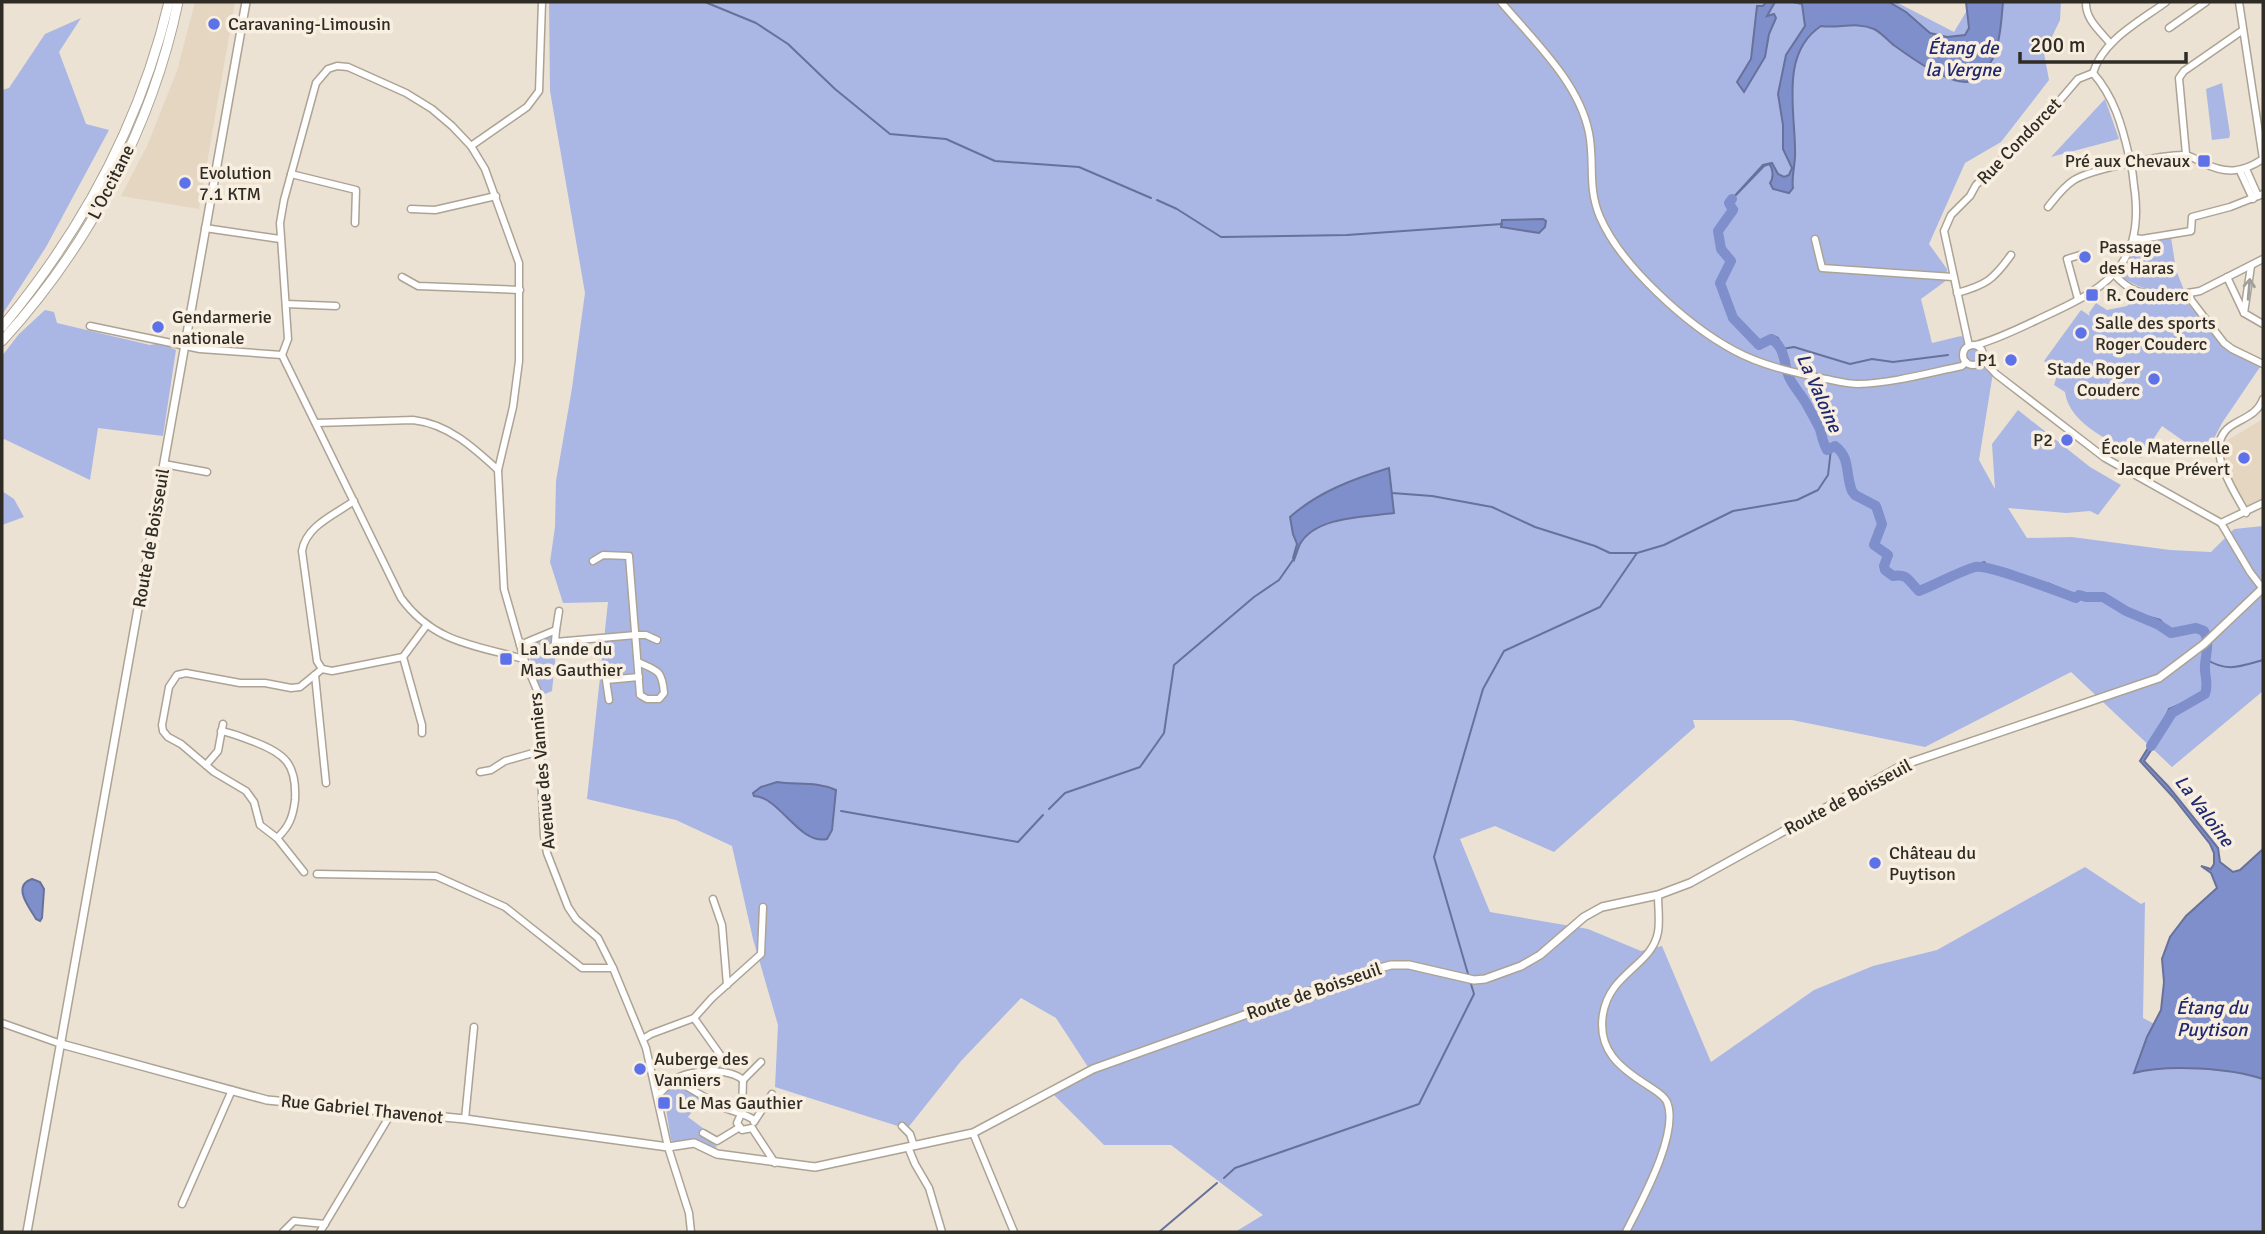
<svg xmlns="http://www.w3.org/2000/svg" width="2265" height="1234" font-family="Signika,sans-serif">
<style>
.built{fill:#e4d6c1}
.green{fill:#aab7e5}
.water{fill:#7f8fcc;stroke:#67719a;stroke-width:2}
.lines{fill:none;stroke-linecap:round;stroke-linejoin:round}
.stream{stroke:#67719a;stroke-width:2}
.river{stroke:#7f8fcc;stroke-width:10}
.minor-casing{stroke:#aca395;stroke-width:9}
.major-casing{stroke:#aca395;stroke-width:10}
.highway-casing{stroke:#aca395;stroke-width:11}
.minor{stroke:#fff;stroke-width:6}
.major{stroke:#fff;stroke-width:7}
.highway{stroke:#fff;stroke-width:9}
.oneway{stroke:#a1a09d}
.poi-dot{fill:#5d71e8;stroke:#f9efe0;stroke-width:2.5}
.labels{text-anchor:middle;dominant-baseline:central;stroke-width:7;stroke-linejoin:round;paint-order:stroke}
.poi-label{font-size:18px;fill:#2f2c26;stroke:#f9efe0;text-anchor:start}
.street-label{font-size:18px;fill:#2f2c26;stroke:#f9efe0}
.water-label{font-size:19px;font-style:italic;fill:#202870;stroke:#f9efe0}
</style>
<rect width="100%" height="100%" fill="#ebe2d3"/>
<g class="built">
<path d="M195,2H235L199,209L121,196L147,146L177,71Z"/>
<path d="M2263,419V499L2252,506H2247L2228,473L2221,444Z"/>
</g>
<g class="green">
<path d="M549,2H1896L1954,32L1972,2H2061L2060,20L2044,53L2049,80L2001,142L1965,163L1929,244L1947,269V280L1921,299L1932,343L1961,336L1995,360L1979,460L1995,489L1992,444L2018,410L2090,467L2121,485L2098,515L2090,511L2066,513L2008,508L2027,538L2072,537L2170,550L2211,552L2234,529L2263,526V691L2172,767L2071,672L1925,747L1792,720H1693L1695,727L1554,852L1495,826L1460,839L1490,912L1588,929L1641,951L1662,946L1711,1062L1814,990L1873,966L1937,950L2085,867L2141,904L2145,902L2143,1018L2203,1049H2263V1232H1235L1263,1215L1171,1145H1104L1053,1094L1088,1067L1056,1018L1021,998L961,1061L907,1129L775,1087L778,1025L753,939L732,846L676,820L587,799L608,602L563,603L550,562L555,527L556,481L572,388L585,293L550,91Z"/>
<path d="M81,18L59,52L86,124L109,130L46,247L2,315V90L9,88L45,34Z"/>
<path d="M2222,83L2230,134L2229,138L2212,140L2206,89Z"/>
<path d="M2105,99L2119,139L2051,157Z"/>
<path d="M2171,237L2176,270L2184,290C2157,291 2144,292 2122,277L2123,268L2137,242Z"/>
<path d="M2174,296L2183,298L2228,351L2260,367L2222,423L2205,456L2162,426L2141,458C2115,443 2069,425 2065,392L2054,385L2058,373L2044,361L2081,310L2090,316L2089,313L2096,303L2107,310L2127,306L2136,298Z"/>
<path d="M45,310L54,312L57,323L150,345L161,343L176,350L163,436L98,428L90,480L4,439L2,442V356L19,334Z"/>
<path d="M2,491L14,499L24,517L2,525Z"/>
<path d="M558,633L552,691L540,696L527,648L531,643Z"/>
<path d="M674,1084H678L704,1097L688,1117L704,1129L702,1135L717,1147L714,1149L677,1144L671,1140L664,1096Z"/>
</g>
<g class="water">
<path d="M1766,2H1775L1767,16L1774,14L1776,18L1769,34L1765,57L1744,92L1737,82L1751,59L1757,6H1763Z"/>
<path d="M1793,2H1889L1906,12L1930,33L1947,37L1965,35L1969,28L1966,2H2003C2000,32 2001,69 1967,82C1945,82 1913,59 1895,46C1888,41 1882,33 1874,29C1856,21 1838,29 1821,26C1780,53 1795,110 1795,150C1796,162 1791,178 1793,188L1789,193L1773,189L1770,183C1774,178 1773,168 1769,164L1764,166L1735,196L1732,202L1737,209C1728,218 1712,234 1723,248C1727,253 1731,255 1734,262L1723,283L1734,314L1758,342L1772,335L1778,338L1789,361L1774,340L1771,339L1759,345L1733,318L1720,283L1731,261L1721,249L1718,231L1733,210L1730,201L1763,165L1772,163L1778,174L1784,177L1789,175L1792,168L1783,149V125L1778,94L1786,55L1805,26L1802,4Z"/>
<path d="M1543,219L1546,221L1545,227L1539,233L1501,227L1502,220Z"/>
<path d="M1789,377L1793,378C1797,391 1803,391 1809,402C1817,415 1822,430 1826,445L1829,447L1836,444C1859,460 1845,473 1852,488C1858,501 1876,496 1881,511C1885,524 1878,531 1876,542L1880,548L1888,550L1891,556L1886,567L1892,573L1905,574L1919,589L1952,573L1984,562L1993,569L2050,584L2075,596L2095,593L2106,597L2132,612L2160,620L2170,631L2199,626L2209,633L2204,634V631L2196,628L2171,633L2159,625L2126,611L2103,597L2095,596L2076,598L2011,574L1979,566L1950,576L1919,591C1909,582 1908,573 1893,576L1885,570L1888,555L1874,545C1878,530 1889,507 1866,499C1859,497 1857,497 1852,491L1846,458L1835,446L1827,450C1823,443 1822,436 1819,428C1811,410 1799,394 1789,377Z"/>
<path d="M1389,468L1394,513C1366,517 1316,516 1300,544C1298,548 1296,555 1294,560L1293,558L1297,544L1293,534L1290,517C1318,492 1353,479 1389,468Z"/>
<path d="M2213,640C2199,659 2211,675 2205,694L2172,713L2158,734L2160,737L2144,761L2168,786L2218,848L2220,862L2233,872L2240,870L2263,849V1079C2230,1068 2168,1064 2134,1073L2147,1037L2161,1010L2164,982L2162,959L2170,937L2186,916L2217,888L2211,873L2201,866L2211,869L2214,864V853L2210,844L2173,797L2140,761L2161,727L2169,709L2202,695C2210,672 2195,660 2213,640Z"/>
<path d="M777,782C797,785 817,781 836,790L832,830L827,839C799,845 780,797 754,796L753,793L761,787Z"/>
<path d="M32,879L40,882L44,889L42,918L40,921L36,919C30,908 11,886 32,879Z"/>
</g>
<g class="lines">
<g class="stream">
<path d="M705,2L756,23L788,44L835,89L890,134L946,139L995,161L1079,167L1151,198"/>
<path d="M1157,200L1177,209L1221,237L1347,235L1502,224"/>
<path d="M1782,349L1794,347L1850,364L1872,359L1893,362L1948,355"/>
<path d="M1392,493L1432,496L1492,507L1535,527L1595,546L1610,553H1637"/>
<path d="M2206,659C2227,673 2241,666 2263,660"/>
<path d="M1049,809L1065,793L1140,767L1164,733L1174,665L1254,597L1279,580L1293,560"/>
<path d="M841,811L1018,842L1043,815"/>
<path d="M1468,974L1434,857L1483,689L1504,651L1600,607L1637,553L1664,545L1733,511L1797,500L1818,490L1828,475L1831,449"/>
<path d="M1224,1178L1235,1168L1419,1104L1474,994L1471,984"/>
<path d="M1159,1232L1217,1183"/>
</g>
<path class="river" d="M1732,199L1729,203L1733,210L1718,231L1721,249L1731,261L1720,283L1733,318L1759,345L1771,339C1786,348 1783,362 1789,377C1794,388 1802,395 1807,405C1811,412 1816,421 1820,429C1822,437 1823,443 1827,450L1835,446C1851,458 1845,474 1852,491L1855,495L1876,506L1882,524L1874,545L1888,555L1884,566L1885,570L1893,576C1908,573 1909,582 1919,591C1938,584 1955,573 1975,567C1989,564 2059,592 2076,598L2079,595L2086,597H2103L2126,611L2159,625L2171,633L2196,628L2204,631C2210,642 2206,653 2205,665C2204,675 2209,683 2205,694L2172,713L2151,746"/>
<defs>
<g id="minor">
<path d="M1501,2C1533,40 1579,82 1589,133C1595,164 1587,186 1600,217C1621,266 1688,326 1735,351C1761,365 1792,372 1821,378C1833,380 1846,384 1858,384C1893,383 1928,373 1962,366L1966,362"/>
<path d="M2086,2C2085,19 2100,31 2110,43"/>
<path d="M2169,28L2206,2"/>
<path d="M2093,73C2103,40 2139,22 2166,2"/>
<path d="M471,146L527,107L539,91L542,2"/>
<path d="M2186,154L2179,78L2184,71L2243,30"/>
<path d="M2246,169L2258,196"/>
<path d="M2240,171L2253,199"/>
<path d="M291,174L356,190L355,223"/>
<path d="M2048,207C2056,197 2063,187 2074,180C2092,169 2162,155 2184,155C2190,155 2197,160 2203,163C2226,174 2242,173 2263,159L2239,2"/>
<path d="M411,209L435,210L496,196"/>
<path d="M205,228L280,239"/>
<path d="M2134,238L2142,239L2191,231L2192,217L2230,207L2263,194"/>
<path d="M1815,239L1822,268L1953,277"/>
<path d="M2114,274C2120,281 2128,288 2137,291C2154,297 2182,295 2200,291L2263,259"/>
<path d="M402,277L418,286L520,290"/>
<path d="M2227,277L2244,313L2263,324"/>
<path d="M1957,293C1986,285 1993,280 2011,255"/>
<path d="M2189,293L2191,300L2224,343L2232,349L2263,364"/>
<path d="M2078,299L2067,259L2080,255"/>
<path d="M286,304L336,306"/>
<path d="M2244,313L2251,266"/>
<path d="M90,326L200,349L282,355"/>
<path d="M1976,345C1998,339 2020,328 2041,318C2103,290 2143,268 2135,193C2133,181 2133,168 2129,156C2122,125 2114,97 2093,73"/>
<circle cx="1973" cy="355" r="10"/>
<path d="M1969,346L1944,231L1951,215L1970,196L1976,185L2010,151L2025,141L2078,79L2093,73"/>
<path d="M1982,359L1996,374L2105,458L2221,523L2250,572L2263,589"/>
<path d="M316,423L413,420C448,424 473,447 498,470"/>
<path d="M164,464L207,472"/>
<path d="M354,501C334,515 306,526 302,551L317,661L322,669L332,671L403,657L426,626"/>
<path d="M2246,513C2233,489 2200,443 2234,424C2246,417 2258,413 2263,399"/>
<path d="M2221,523L2263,503"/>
<path d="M593,561L603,555L629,556L640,695L647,699H659L664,693C662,670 658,671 638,662"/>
<path d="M556,630L555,642L636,635H646L657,640"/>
<path d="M520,645L556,630L559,611"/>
<path d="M403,657L422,725V733"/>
<path d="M524,659C474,645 434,643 401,598L282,355L288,339L280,223L284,200L316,83L328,69L337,66L348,67L406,93L432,109L452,126L471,146L485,169L519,263V361L513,407L498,470L504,589L524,659L537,690L544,836L547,853L568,907L576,919L598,938L613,968L646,1048L668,1147L689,1213L691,1232"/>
<path d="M315,675L326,783"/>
<path d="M609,700L606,680L639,677"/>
<path d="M221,731C232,733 242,737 252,741C285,753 297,764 295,800C293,817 289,827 277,838"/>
<path d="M206,765L218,751L223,724"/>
<path d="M480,772L491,770L505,761L540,751"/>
<path d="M304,872L277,838L260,825L254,802L246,791L214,772L181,744L168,737L163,731L162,725L169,687L177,675L186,673L240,683H265L291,688L300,687L322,669"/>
<path d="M317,874L436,876L505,907L582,968H613"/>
<path d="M713,899L722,925L727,985"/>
<path d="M694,1018L721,1056L712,1072"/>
<path d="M2,1023L61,1044"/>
<path d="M643,1039L651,1034L694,1018L712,998L761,954L763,907"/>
<path d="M674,1079C689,1088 704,1097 719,1105C731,1112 743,1112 754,1120"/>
<path d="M743,1080L742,1112L737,1123L742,1130L752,1128"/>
<path d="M743,1080L761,1062"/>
<path d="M658,1095C664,1090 668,1084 674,1080C689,1069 729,1068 743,1080"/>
<path d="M465,1119L474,1027"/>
<path d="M754,1122L772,1094"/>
<path d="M902,1126L910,1134L914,1146"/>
<path d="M752,1128L775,1163"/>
<path d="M703,1133L717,1141L740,1127"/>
<path d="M973,1133L1014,1232"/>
<path d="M908,1147L915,1164L929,1188L942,1232"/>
<path d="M182,1204L232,1090"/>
<path d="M283,1232L294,1221L325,1224"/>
<path d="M320,1232L392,1112"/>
<path d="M1626,1232C1640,1204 1680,1133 1667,1102C1663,1094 1654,1090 1647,1085C1620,1068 1597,1050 1603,1014C1610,972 1652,966 1658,932C1660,921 1658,907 1658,895"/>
</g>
<g id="major">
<path d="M61,1044L267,1100L465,1119L668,1147L694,1143L717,1154L815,1167L973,1133L1093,1069L1365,972L1391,965H1409L1474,980L1485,979L1521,966L1540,955L1584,917L1602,907L1658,895L1690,883L1903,765L2159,678L2204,644L2263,588"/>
<path d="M27,1232L246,2"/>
</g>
<g id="highway">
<path d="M2,327C82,231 140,124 169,2"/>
<path d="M2,341C88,247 152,127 178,2"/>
</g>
</defs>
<use href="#minor" class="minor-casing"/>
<use href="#major" class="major-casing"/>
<use href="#highway" class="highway-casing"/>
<use href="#minor" class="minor"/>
<use href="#major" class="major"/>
<use href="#highway" class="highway"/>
</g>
<defs><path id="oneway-shaft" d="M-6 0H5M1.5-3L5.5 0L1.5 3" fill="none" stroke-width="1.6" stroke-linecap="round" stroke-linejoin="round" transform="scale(1.75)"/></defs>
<use class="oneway" href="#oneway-shaft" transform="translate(2249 289) rotate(-85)"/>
<g class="poi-dot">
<circle cx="214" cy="24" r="7"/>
<rect x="2197" y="154" width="14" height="14" rx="3.5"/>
<circle cx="185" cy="183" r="7"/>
<circle cx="2085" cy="257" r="7"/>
<rect x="2085" y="288" width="14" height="14" rx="3.5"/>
<circle cx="158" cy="327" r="7"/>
<circle cx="2081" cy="333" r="7"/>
<circle cx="2011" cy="360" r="7"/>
<circle cx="2154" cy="379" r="7"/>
<circle cx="2067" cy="440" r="7"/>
<circle cx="2244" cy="458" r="7"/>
<rect x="499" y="652" width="14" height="14" rx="3.5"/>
<circle cx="1875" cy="863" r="7"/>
<circle cx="640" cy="1069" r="7"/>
<rect x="657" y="1096" width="14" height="14" rx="3.5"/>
</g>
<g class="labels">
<g class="poi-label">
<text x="228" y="24">Caravaning-Limousin</text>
<text x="2190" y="161" text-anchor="end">Pré aux Chevaux</text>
<text x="199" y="173">Evolution<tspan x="199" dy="21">7.1 KTM</tspan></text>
<text x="2099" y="247">Passage<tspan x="2099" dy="21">des Haras</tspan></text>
<text x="2106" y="295">R. Couderc</text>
<text x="172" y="317">Gendarmerie<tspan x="172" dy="21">nationale</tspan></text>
<text x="2095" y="323">Salle des sports<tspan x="2095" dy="21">Roger Couderc</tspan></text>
<text x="1997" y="360" text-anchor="end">P1</text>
<text x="2140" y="369" text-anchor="end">Stade Roger<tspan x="2140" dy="21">Couderc</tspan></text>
<text x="2053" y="440" text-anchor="end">P2</text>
<text x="2230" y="448" text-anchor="end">École Maternelle<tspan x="2230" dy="21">Jacque Prévert</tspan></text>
<text x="520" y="649">La Lande du<tspan x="520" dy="21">Mas Gauthier</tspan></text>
<text x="1889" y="853">Château du<tspan x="1889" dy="21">Puytison</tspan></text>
<text x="654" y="1059">Auberge des<tspan x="654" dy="21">Vanniers</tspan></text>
<text x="678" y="1103">Le Mas Gauthier</text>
</g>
<g class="street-label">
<text transform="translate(2019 141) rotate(-46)">Rue Condorcet</text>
<text transform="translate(111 182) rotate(-63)">L'Occitane</text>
<text transform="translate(151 538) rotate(-80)">Route de Boisseuil</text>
<text transform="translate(542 771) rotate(-95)">Avenue des Vanniers</text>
<text transform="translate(1848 797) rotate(-28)">Route de Boisseuil</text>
<text transform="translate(1314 991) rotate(-19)">Route de Boisseuil</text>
<text transform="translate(362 1109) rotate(6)">Rue Gabriel Thavenot</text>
</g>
<g class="water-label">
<text x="1963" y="48">Étang de<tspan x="1963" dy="22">la Vergne</tspan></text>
<text transform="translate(1819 393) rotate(66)">La Valoine</text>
<text transform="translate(2204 811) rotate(53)">La Valoine</text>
<text x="2212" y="1008">Étang du<tspan x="2212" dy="22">Puytison</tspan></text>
</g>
</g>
<rect width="2265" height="1234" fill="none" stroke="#2f2c26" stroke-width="7"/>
<path d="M2020 52v10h166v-10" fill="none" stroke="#2f2c26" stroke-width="3.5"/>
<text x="2030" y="52" font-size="21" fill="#2f2c26" stroke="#f9efe0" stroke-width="5" paint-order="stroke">200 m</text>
</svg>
